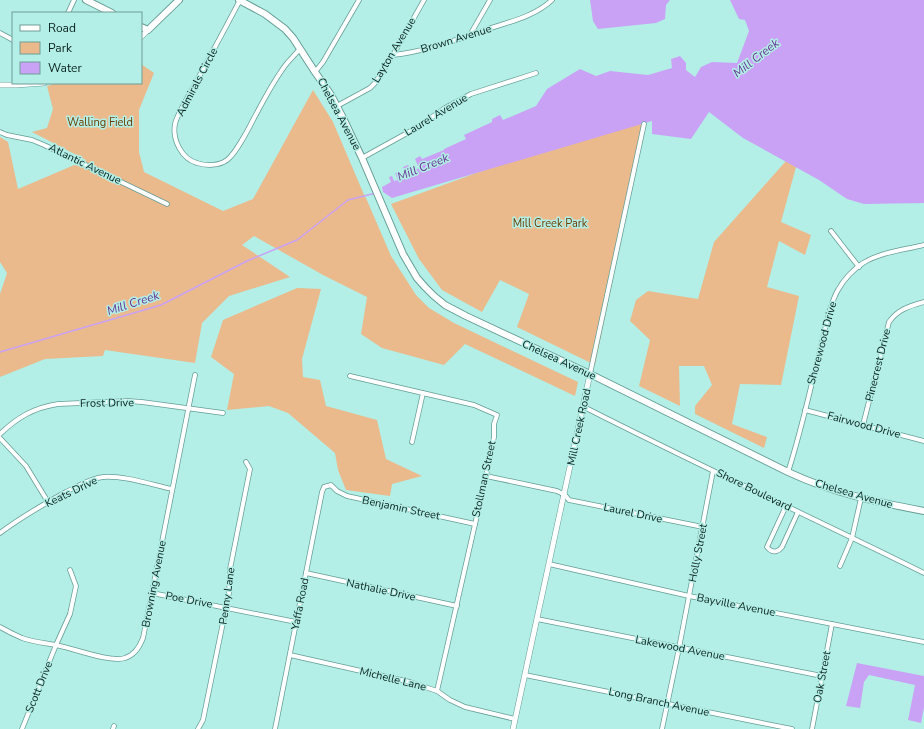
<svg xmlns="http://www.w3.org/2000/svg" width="924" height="729" font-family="'Nunito Sans',sans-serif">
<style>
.green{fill:#eaba8c}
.water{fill:#c9a2f6}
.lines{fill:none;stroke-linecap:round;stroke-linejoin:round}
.stream{stroke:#c9a2f6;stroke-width:1.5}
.minor-casing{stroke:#649d96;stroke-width:5.5}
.tertiary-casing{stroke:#649d96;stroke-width:6}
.secondary-casing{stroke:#649d96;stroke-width:8}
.minor{stroke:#fff;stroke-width:4}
.tertiary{stroke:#fff;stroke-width:5}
.secondary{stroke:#fff;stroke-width:6}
.labels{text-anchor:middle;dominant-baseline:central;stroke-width:3;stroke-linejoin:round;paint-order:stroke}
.street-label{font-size:11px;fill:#08211e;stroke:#b3efe6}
.park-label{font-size:11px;fill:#6a3c00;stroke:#b3efe6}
.water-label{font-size:12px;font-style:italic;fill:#673494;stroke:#b3efe6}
</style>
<rect width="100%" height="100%" fill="#b3efe6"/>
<g class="green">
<path d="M141,64L154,73L139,110V152L144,172L223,211L253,199L313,90L333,122L365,197L366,198L391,256L416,295L429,308L454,323L578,382L575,396L465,344L444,365L382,348L361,334L367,297L323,275L254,236L242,245L290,277L229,296L202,323L195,363L105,350L103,356L45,359L0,377V294L7,273L0,262V137L8,142L18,189L86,160L32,132L47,128L53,109L47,86L56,83H141Z"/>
<path d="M646,120L595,365L517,327L529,294L500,280L482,312L442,290L419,259L391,204L586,133Z"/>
<path d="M786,161L796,167L781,222L811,235L805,255L779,241L767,287L799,296L781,385L740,384L732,424L767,437L764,448L695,414V406L712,385L704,366H679L680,406L639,386L650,340L630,321L636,300L648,291L698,299L714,242Z"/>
<path d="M297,288L321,289L302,359L303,377L320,380L326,406L377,420L386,459L422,476L392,484L390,496L346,490L338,470L335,453L288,413L269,406L227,410L234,374L211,357L223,320Z"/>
</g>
<g class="water">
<path d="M590,0H670L666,5L665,19L656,23L598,29L593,21Z"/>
<path d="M730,0H924V203L864,204L847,199L819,180L743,138L709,112L691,139L652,134V121L392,198L383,192L382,187L391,182L389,177L392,176L394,181L398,180L395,173L399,172L401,178L406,175L403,167L408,165L412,171L419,168L415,159L420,156L422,159L444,150V149L466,139L464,135L492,122V119L500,115L503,120L536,106L547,89L580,69L596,76L610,71L648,75L672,68L671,59L680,56L686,63V70L695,77L701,67L712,62L737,63L749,31L745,20L739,19Z"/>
<path d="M857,663L924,676V707L921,723L908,720L915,685L869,675L864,682L860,708L846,706Z"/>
</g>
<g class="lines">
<path class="stream" d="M0,352L161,305L247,261L297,240L348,200L376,193"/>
<defs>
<g id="minor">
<path d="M240,0C225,29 209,58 194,86C189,96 177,114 175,124C172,140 182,159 197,163C206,166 219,166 227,160C235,154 248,130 253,120C264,100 274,79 288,62C292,58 296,53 300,49"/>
<path d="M68,13L74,0"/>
<path d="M0,33L13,40"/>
<path d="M470,35L490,0"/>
<path d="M393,55C423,52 456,40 485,30C508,22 534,17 552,0"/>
<path d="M315,72L323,62L359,0"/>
<path d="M337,106L370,88L375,83L393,55L424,0"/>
<path d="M0,132L7,135L32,140L44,145L167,204"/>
<path d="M362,158L418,127L445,108L471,94L536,73"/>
<path d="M831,231L859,267"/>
<path d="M590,374L644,124"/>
<path d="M350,376L474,405L497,415L494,424V437L486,476L437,691"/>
<path d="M584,407C696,464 811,517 924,573"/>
<path d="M805,410L924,441"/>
<path d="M863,425L889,322C898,309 910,306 924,302"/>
<path d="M0,434C18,417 33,408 58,404L128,401L142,402L223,413"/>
<path d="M0,438L26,466L48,502"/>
<path d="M412,442L423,393"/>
<path d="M788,472C802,429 811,385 822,342C826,326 830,303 838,290C844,279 853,270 863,263C881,252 904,250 924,245"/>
<path d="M486,476L557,491L565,495L569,500L703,527"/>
<path d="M786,506L767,547C772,553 777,553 782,547L798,512"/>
<path d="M0,533C20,518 44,504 66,492C77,487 90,478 103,477C123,475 153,485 172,489"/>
<path d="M549,564L689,596L924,642"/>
<path d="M840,566L852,538L861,498"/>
<path d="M306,573L457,606"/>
<path d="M152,593L296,622"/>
<path d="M537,619L822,676"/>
<path d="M0,627C7,631 15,635 22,638C33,642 44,643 56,645C72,648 111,663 125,658C135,655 140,646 143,638L195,375"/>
<path d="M290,655L410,682L437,691L450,700L465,707L515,719"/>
<path d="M525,675L792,729"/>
<path d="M22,729L56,645L70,614L76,586L70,570"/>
<path d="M113,729L114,726"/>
<path d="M198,729L203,720L229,593L230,569L250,469L246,462"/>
<path d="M275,729L322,492L324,487L331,485L337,491L347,496L475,524"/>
<path d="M662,729L679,648L713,471"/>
<path d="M812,729L832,624"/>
</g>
<g id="tertiary">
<path d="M141,37L148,30"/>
<path d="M0,85H16L44,83"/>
<path d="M513,729L590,374"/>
</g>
<g id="secondary">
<path d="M86,0L112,13"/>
<path d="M239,0L265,14L285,29L293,38L315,72L331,95L343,118L362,158L403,254L417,278L425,287L434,296L445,305L466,316L590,374L788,472C833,493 876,502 924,511"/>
<path d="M141,27L148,30L179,0"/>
</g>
</defs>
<use href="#minor" class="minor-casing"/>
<use href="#tertiary" class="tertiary-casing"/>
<use href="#secondary" class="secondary-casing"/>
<use href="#minor" class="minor"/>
<use href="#tertiary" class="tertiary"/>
<use href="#secondary" class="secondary"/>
</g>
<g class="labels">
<g class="street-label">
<text transform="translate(456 39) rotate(-17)">Brown Avenue</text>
<text transform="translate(394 50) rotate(-59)">Layton Avenue</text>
<text transform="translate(197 82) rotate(-62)">Admirals Circle</text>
<text transform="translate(339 114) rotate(62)">Chelsea Avenue</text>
<text transform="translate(436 115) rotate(-31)">Laurel Avenue</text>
<text transform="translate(85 164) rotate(26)">Atlantic Avenue</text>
<text transform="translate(822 343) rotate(-75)">Shorewood Drive</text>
<text transform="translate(559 360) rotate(25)">Chelsea Avenue</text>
<text transform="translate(878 365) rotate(-76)">Pinecrest Drive</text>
<text transform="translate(107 403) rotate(-1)">Frost Drive</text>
<text transform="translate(864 425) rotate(15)">Fairwood Drive</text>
<text transform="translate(579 427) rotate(-78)">Mill Creek Road</text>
<text transform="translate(484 479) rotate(-78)">Stollman Street</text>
<text transform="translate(754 490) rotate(26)">Shore Boulevard</text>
<text transform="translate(71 492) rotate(-26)">Keats Drive</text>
<text transform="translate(854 494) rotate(16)">Chelsea Avenue</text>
<text transform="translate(401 508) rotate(12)">Benjamin Street</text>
<text transform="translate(633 513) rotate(12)">Laurel Drive</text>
<text transform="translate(698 553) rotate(-79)">Holly Street</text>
<text transform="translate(154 584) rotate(-79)">Browning Avenue</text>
<text transform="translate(381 590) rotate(12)">Nathalie Drive</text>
<text transform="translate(227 596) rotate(-82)">Penny Lane</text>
<text transform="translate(189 600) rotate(11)">Poe Drive</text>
<text transform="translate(300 604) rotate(-79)">Yaffa Road</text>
<text transform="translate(736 605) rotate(11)">Bayville Avenue</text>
<text transform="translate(680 648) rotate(11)">Lakewood Avenue</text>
<text transform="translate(822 677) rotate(-79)">Oak Street</text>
<text transform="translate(393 679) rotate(14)">Michelle Lane</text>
<text transform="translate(39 687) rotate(-68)">Scott Drive</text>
<text transform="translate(659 702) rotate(12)">Long Branch Avenue</text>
</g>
<g class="park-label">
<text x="100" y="122">Walling Field</text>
<text x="550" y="223">Mill Creek Park</text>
</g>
<g class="water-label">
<text transform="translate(756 58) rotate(-38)">Mill Creek</text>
<text transform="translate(423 167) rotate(-22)">Mill Creek</text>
<text transform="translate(133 303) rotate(-18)">Mill Creek</text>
</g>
</g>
<rect x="12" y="12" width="130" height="72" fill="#b3efe6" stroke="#6f9d96"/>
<rect x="20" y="25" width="20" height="6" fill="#ffffff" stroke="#6f9d96"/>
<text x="48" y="32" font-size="12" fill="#08211e">Road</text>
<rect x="20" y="42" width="20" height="12" fill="#eaba8c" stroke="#6f9d96"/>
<text x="48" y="52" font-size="12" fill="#08211e">Park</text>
<rect x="20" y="62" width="20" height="12" fill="#c9a2f6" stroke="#6f9d96"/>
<text x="48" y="72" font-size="12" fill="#08211e">Water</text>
</svg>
